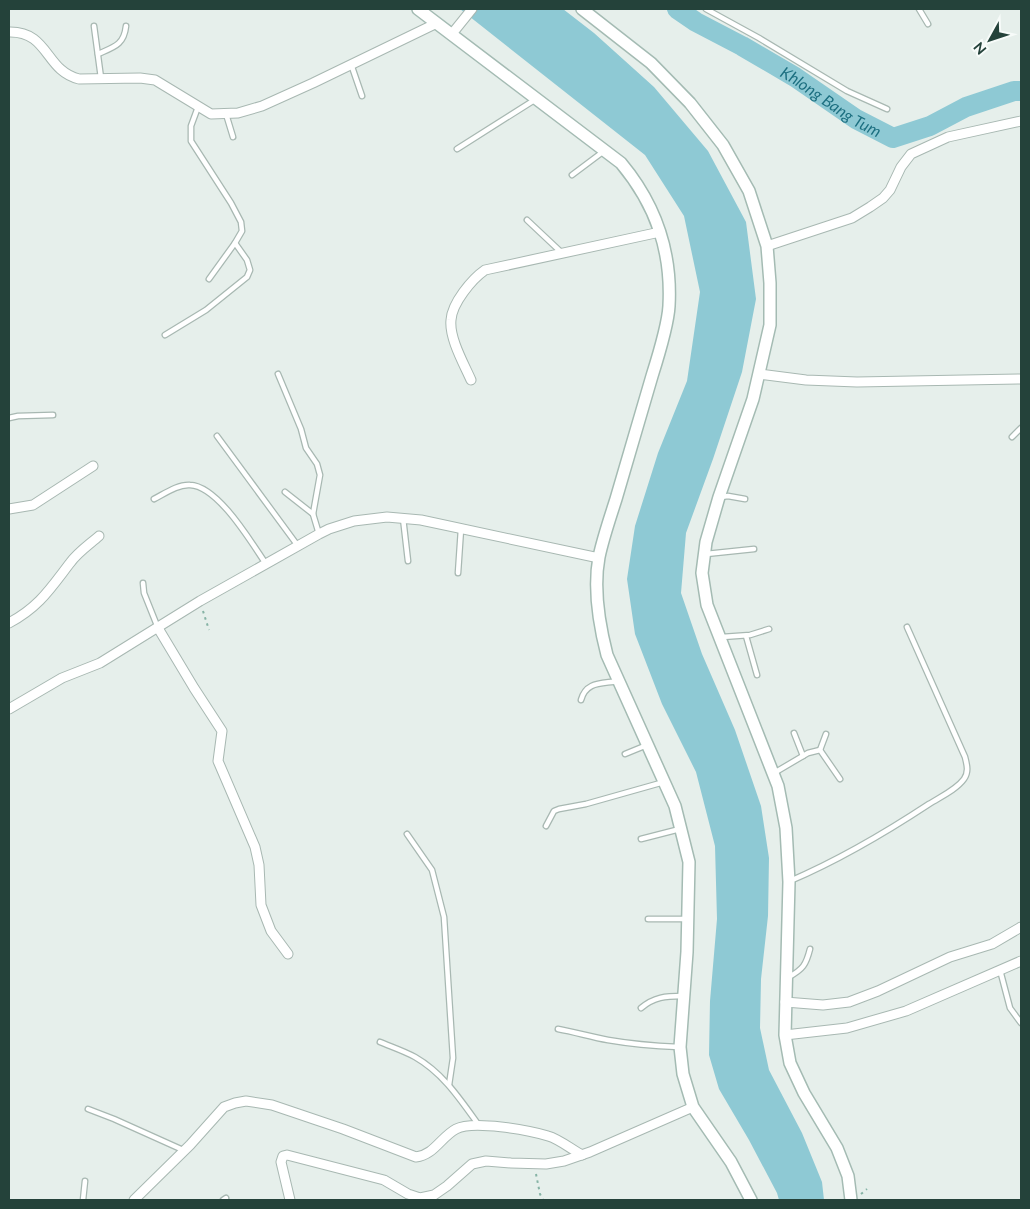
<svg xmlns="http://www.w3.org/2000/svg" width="1030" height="1209" font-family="Lato,sans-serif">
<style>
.water{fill:#8ec9d4}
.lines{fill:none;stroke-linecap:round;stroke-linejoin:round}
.river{stroke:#8ec9d4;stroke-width:20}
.lane-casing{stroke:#a8b8b2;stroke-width:7}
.street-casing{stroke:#a8b8b2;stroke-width:11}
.secondary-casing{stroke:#a4bbb3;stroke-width:14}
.path{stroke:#86b3a5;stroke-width:2;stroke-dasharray:2.5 4;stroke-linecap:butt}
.lane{stroke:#fff;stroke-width:4.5}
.street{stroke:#fff;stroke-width:9}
.secondary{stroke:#fff;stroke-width:11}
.labels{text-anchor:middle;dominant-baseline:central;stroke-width:4;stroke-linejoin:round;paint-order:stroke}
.water-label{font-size:16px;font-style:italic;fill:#1c6f80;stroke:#f7fbf9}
</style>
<rect width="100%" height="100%" fill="#e6efeb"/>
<path class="water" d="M460,9H563L594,33L654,87L708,151L746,222L756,299L742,372L713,459L686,533L681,593L702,654L735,730L761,806L769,858L768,916L761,979L760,1028L769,1070L802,1133L822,1182L824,1200H779L777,1193L749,1140L719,1089L709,1055L710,1001L717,919L715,846L696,772L662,704L635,634L627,579L635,526L658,453L687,381L700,292L684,216L645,155Z"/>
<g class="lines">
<path class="river" id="s1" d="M677,9L696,22L742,46L795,77L856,119L893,138L930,126L966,107L1014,91H1021"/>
<defs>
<g id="lane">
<path d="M706,9L759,38L847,91L887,109"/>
<path d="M919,9L928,24"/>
<path d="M94,26L101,78"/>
<path d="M98,54C114,47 124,45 126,26"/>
<path d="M351,64L362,96"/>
<path d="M198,107L191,126V141L231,203L241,222L242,231L235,243L209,279"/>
<path d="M226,114L233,137"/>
<path d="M457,149L536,99"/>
<path d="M572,175L604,151"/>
<path d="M527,220L561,252"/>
<path d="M165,335L206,310L247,277L250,270L247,260L235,243"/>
<path d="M278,374L301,429L306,448L317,464L320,475L313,514L319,534"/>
<path d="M9,418L18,416L53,415"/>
<path d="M217,436L298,546"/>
<path d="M1012,437L1021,428"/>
<path d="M285,492L313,514"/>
<path d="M721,497L728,496L745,499"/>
<path d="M154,499C164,494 178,484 190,485C218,486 251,542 266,564"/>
<path d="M403,518L408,561"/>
<path d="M706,554L754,549"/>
<path d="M458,573L461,529"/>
<path d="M143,583L144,593L158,628"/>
<path d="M746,636L757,675"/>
<path d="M722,637L750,635L769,629"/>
<path d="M581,700C586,681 602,684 618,681"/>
<path d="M794,733L803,756"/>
<path d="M820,750L826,734"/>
<path d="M625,754L647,745"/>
<path d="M774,773L808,753L820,750L840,779"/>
<path d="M546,826L554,811L559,809L586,804L664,782"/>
<path d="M407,834L432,870L444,917L453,1058L449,1085"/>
<path d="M641,839L680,829"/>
<path d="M790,881C839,860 885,833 929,804C940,797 956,790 964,779C969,772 967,765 965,757L907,627"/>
<path d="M648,919H686"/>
<path d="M1000,970L1010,1008L1021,1023"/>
<path d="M789,977C803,969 806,965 810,949"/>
<path d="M641,1008C654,997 666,996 682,996"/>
<path d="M558,1029C575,1032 591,1037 608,1040C631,1044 655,1046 679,1047"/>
<path d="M380,1042C392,1047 404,1051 415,1057C443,1073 460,1099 478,1124"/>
<path d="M88,1109L114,1119L183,1150"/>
<path d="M83,1200L85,1181"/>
<path d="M223,1200L226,1198"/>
</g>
<g id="street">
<path d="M9,32C49,31 45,71 79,79L140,78L155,80L211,114L238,113L262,106L313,83L437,23"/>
<path d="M451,35L472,9"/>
<path d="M767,246L852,218L870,207L883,198L890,190L901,167L911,154L948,137L1021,121"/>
<path d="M759,374L806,380L857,382L1021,379"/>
<path d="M471,380C464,364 449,338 451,320C452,303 472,279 485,270L660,232"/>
<path d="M9,509L33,505L93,466"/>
<path d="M9,623C39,607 50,589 70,563C78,552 90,544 99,536"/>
<path d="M158,628L194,688L222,731L218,761L255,847L259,865L261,905L271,931L288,954"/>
<path d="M9,709L62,678L100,663L200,601L319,534L329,529L354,521L387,517L421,520L599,558"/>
<path d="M785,1002L823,1005L849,1002L878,991L950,957L992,944L1021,927"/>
<path d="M785,1035L847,1028L906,1011L1021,961"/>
<path d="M134,1200L190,1145L224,1107L235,1103L246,1101L272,1105L343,1129L416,1157C434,1155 441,1137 456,1129C473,1120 528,1130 548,1136C559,1139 571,1149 582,1155"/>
<path d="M290,1200L281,1162L283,1156L287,1155L384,1180L408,1194L420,1198L434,1195L447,1186L472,1164L486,1161L511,1163L546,1164L564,1161L590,1152L693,1107"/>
</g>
<g id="secondary">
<path d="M418,9L621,163C656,205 672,251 669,306C668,324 658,357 652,376C640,417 628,458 616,499C610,518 603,538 599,557C593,589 599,624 607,655L675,806L689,862L687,952L680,1047L683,1074L693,1107L731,1162L751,1200"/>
<path d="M582,9L651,63L690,103L723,145L749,191L767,246L770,283V325L753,399L719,497L706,542L702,573L707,605L778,786L786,828L789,882L785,1035L790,1063L804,1093L837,1148L848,1176L851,1200"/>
</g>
</defs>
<use href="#lane" class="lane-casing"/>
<use href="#street" class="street-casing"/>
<use href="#secondary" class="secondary-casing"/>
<g class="path">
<path d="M203,611L209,630"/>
<path d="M536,1174L540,1194L543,1200"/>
<path d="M861,1194L867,1189"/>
</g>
<use href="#lane" class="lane"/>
<use href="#street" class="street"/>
<use href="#secondary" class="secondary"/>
</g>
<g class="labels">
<g class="water-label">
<text stroke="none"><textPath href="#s1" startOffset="180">Khlong Bang Tum</textPath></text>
</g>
</g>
<rect width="1030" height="1209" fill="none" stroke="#24423a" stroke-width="20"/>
<g transform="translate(990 40) rotate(230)" stroke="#f7fbf9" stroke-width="4" paint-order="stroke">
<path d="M0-4L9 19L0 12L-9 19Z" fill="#24423a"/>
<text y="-8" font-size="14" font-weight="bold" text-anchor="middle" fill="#24423a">N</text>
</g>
</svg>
